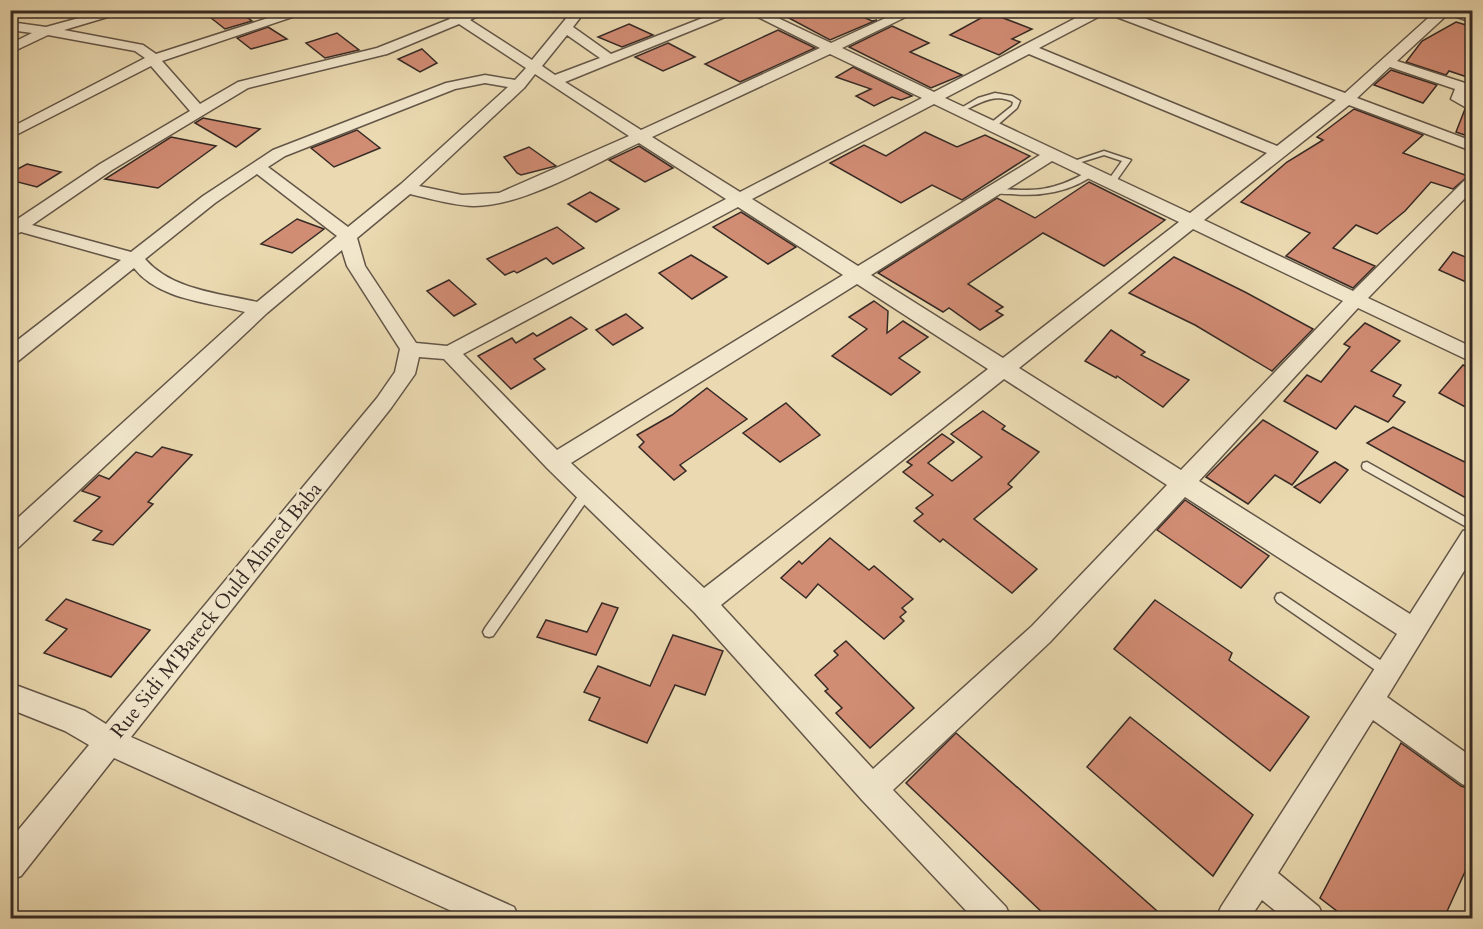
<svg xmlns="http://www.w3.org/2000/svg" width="1483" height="929" font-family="Cardo,serif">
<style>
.building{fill:#d18c74;stroke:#362a25;stroke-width:1.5}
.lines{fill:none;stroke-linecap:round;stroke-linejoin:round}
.lane-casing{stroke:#635648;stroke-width:3}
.street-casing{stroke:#635648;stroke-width:3}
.lane{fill:#f2e7cc;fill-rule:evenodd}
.street{fill:#f2e7cc;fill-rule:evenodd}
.labels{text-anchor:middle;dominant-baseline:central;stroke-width:5;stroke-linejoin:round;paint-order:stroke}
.street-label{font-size:20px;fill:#362a25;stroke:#f2e7cc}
</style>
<rect width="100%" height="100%" fill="#ebdab1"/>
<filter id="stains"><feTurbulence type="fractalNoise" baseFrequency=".00333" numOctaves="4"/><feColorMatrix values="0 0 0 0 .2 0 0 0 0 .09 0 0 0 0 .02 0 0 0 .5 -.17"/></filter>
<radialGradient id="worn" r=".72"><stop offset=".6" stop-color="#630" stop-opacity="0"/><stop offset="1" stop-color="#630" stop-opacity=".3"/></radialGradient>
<g class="building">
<path d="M201,10H237L252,21L225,29Z"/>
<path d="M774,10H848L872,21L877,20L830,40Z"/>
<path d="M990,13L1032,29L1012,39L1020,42L999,55L950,35Z"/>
<path d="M1456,22L1473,27V79L1449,71L1446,75L1406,62L1422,41Z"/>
<path d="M629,24L653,35L622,47L598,37Z"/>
<path d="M892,26L929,43L910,52L962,75L931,88L849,47Z"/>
<path d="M268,27L287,39L251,49L237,38Z"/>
<path d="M778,30L815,48L740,82L705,64Z"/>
<path d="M337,33L359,50L325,58L306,43Z"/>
<path d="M668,43L695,57L663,71L635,57Z"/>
<path d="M422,49L437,63L420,72L398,59Z"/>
<path d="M853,67L912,96L901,100L892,97L874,106L856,96L871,89L836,77Z"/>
<path d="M1391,70L1437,85L1423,103L1374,85Z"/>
<path d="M1354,109L1423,135L1403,153L1468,176L1453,189L1431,182L1405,211L1377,234L1356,225L1333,248L1375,266L1353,288L1286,256L1310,233L1241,202L1287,162L1323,140L1317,137Z"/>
<path d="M1465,109L1473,113V138L1456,132Z"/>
<path d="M203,118L260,129L236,147L195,123Z"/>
<path d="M357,130L380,148L334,167L311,148Z"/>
<path d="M925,132L957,147L985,135L1030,156L962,200L932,185L901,203L830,163L864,145L886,156Z"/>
<path d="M171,137L216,146L158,188L105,179Z"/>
<path d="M639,146L673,168L645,182L609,160Z"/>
<path d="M529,147L556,166L521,175L517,173L504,157Z"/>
<path d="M27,164L61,172L37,187L10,180V173Z"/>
<path d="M1089,182L1165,220L1104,266L1043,233L968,284L1003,307L996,311L1003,315L980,330L949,308L943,312L878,273L997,198L1035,218Z"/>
<path d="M590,192L619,209L596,222L568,204Z"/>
<path d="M741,212L796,247L768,264L713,227Z"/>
<path d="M297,219L324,229L292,253L261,244Z"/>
<path d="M557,227L584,248L553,264L546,258L517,273L514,271L505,275L487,259Z"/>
<path d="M1453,252L1473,260V285L1439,270Z"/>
<path d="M691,255L727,277L692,299L659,273Z"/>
<path d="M1174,257L1245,292L1313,329L1272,371L1195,325L1129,293Z"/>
<path d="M449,280L476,304L454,316L427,291Z"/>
<path d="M874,301L888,311L887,333L903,321L928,337L899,358L920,372L891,395L832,356L867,329L849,317Z"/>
<path d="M626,314L643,328L613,345L596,330Z"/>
<path d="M571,317L587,329L534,359L545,369L511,389L478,356L512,338L516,343L533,333L537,336Z"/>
<path d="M1365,323L1400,341L1371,371L1401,385L1393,396L1405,402L1388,422L1355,406L1336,429L1284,401L1307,375L1321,382L1350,347L1344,344Z"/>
<path d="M1111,330L1145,352L1141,355L1189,380L1163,407L1117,376L1116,378L1085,361Z"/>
<path d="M1463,365L1473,370V411L1439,393Z"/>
<path d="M707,388L747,419L680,465L686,471L674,480L639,447L644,442L637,435L672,415Z"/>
<path d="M786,403L820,435L780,462L743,433Z"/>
<path d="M983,411L1005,426L1002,429L1039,452L1008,484L1012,487L974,519L1037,569L1012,593L943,539L940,542L914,521L923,514L916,508L933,495L903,472L912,465L907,462L942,434L954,442L928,463L952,481L982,457L951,434Z"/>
<path d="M1263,420L1318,452L1292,485L1275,475L1248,504L1206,477Z"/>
<path d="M1393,427L1473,466V502L1367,443Z"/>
<path d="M162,447L192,455L148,502L153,504L113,545L93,540L102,531L74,521L100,497L82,491L99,475L109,479L136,452L152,457Z"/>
<path d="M1335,462L1348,470L1320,503L1294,487Z"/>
<path d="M1185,500L1269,556L1241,588L1157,530Z"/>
<path d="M830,538L869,570L874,566L913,599L902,608L906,612L900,617L904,621L884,639L818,584L806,598L781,578L799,561L802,564Z"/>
<path d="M66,599L150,630L111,677L44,653L67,629L46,620Z"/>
<path d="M1155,600L1232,653L1229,660L1309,717L1270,771L1114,649Z"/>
<path d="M602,603L618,608L596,655L537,637L546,620L587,632Z"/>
<path d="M673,635L723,651L705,695L675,685L647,743L589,720L600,698L584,692L598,666L650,686Z"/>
<path d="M846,641L914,708L870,748L836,713L842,708L825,691L828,689L815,675L838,655L834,651Z"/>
<path d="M1130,717L1253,815L1213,876L1087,767Z"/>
<path d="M956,733L1165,918H1048L906,783Z"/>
<path d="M1401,743L1461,786L1473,790V854L1444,918H1346L1320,898Z"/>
</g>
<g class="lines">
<defs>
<g id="lane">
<path d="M995,93L1012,96L1020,101L1017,108L994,128L987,126L1012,106L1013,102C995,92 978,104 961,112L956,111L978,98Z"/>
<path d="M1104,151L1131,160L1114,184L1107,182L1122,161L1104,155L1072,165L1068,163Z"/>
<path d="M1089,171L1096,173C1072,192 1040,197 1011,194C1003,194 994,194 988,190L992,188C1034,192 1052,192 1089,171Z"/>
<path d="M1367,462L1472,521V530L1363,469L1362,466L1363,463Z"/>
<path d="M587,488L591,489L592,492L591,495L493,636L489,637L485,636L483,632L485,628L583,489Z"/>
<path d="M1281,593L1392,668L1394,672L1392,676L1388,678L1384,676L1277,602L1275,598L1277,594Z"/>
</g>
<path id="street" d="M108,10H131L64,30L143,45L156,54L293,10H313L162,61L200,104L238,82L377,48L450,19L438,10H454L461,15L472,10H490L470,20L532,60L573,10H586L573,27L611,54L723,10H742L565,82L641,130L820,48L744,10H761L831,43L903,10H920L842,48L934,92L1091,10H1123L1345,93L1437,10H1463L1472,14V22L1448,14L1397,61L1465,83L1469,89L1466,97L1472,101V111L1451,99L1455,89L1390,67L1357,98L1472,141V151L1349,105L1204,220L1353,291L1466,179L1472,177V191L1368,298L1472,347V362L1358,308L1199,481L1410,614L1463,531L1472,528V558L1387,697L1472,757V788L1462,784L1373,720L1278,873L1319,907L1324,918H1284L1262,900L1250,918H1216L1221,907L1397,634L1185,497L1050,642L893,790L1006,907L1011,918H973L862,800L694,612L547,468L444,359L419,357L415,374L391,408L131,737L514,907L519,918H467L114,758L21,876L10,880V840L89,745L65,731L10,709V683L85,711L106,724L377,398L395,372L400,349L347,266L342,250L267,313L19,547L10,550V525L245,312C208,302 159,300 134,268L17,362L10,364V346L121,260L21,232L10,237V219L16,220L100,164L190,111L151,66L10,138V128L145,58L135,51L48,35L10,53V44L32,33L10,30V22L46,27ZM1106,13L1336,100L1277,146L1039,48ZM459,24L526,68L515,80L485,75L446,83L273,150L203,196L131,252L32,225L112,170L248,88L387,54ZM567,35L600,58L555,75L542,66ZM830,54L922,98L740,192L652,137ZM1029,54L1267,153L1190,213L945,98ZM535,74L629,136L499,193L462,195L419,186L524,88ZM485,83L508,87L401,184L348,227L268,167L285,156L455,89ZM934,104L1040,155L858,266L752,199ZM639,143L726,199L447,346L416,343L365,266L357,238L410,194C431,199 452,205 473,206C523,207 593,164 639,143ZM1052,161L1179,222L1003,358L871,275ZM257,174L337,236L257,302C218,293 172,290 145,259L215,203ZM738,207L843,275L557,450L463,354ZM1193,229L1343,301L1181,470L1019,368ZM857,284L988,369L704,588L571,463ZM1004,379L1167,485L1032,626L873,769L721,605Z"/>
</defs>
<use href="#lane" class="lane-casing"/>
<use href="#street" class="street-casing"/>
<use href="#lane" class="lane"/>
<use href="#street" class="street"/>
</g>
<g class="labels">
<g class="street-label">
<text transform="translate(216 610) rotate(-51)">Rue Sidi M'Bareck Ould Ahmed Baba</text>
</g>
</g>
<rect width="1483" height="929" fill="none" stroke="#ebdab1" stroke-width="36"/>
<rect x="12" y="12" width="1459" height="905" fill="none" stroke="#362a25" stroke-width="3"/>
<rect x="18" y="18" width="1447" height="893" fill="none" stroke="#362a25" stroke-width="1.5"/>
<rect width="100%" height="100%" filter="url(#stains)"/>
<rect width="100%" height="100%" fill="url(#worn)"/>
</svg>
